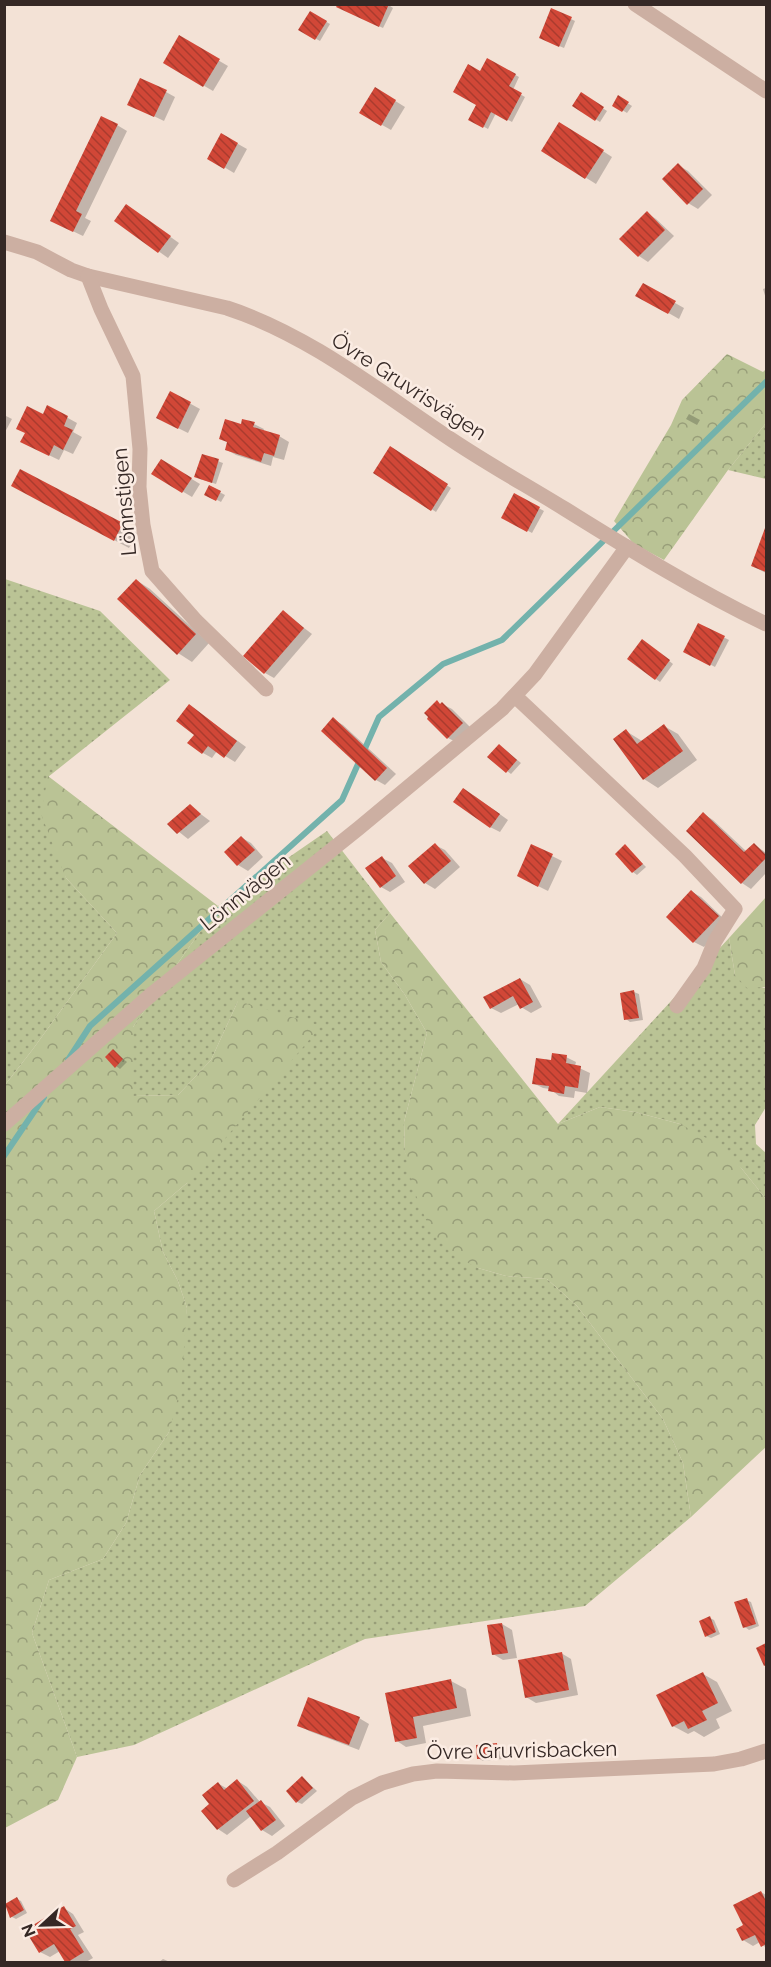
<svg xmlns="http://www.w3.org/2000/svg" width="771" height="1967" font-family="Raleway,sans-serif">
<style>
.grass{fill:url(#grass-dots)}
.forest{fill:url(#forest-crowns)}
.shadow{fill:#0003}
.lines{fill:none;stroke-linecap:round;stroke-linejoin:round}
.stream{stroke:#73b2ac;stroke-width:6}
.building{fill:url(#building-back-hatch)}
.minor{stroke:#ccafa2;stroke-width:15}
.labels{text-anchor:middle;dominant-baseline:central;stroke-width:5;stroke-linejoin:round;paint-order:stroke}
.street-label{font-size:21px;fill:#352825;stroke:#fbece3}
</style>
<defs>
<pattern id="grass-dots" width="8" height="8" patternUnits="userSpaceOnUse" patternTransform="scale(1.5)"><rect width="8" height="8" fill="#bac395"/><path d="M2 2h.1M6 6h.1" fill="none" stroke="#989e79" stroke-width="1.8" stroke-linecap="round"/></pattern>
<pattern id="forest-crowns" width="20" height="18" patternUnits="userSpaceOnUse" patternTransform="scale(1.5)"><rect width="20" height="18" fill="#bac395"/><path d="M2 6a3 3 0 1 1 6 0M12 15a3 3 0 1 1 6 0" fill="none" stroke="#989e79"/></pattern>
<pattern id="building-back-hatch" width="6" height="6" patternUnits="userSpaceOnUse" patternTransform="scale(1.5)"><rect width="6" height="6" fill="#d14737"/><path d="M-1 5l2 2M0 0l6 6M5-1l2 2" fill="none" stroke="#aa3b2e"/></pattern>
</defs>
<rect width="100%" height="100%" fill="#f3e2d6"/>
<g class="grass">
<path d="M766,423V479L728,470Z"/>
<path d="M5,579L100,611L170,680L48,777L66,878L117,933L33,1049L5,1085Z"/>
<path d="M327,831L390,913L375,930L381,962L405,995L427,1033L404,1122L405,1153L478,1268L506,1276L547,1279L577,1306L663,1419L683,1463L691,1517L585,1606L365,1639L134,1745L77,1757L32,1633L49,1580L103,1559L126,1523L140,1475L169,1432L187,1308L178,1281L163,1252L154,1211L187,1183L238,1001L211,1060L178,1095L133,1096V1027L218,906Z"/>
<path d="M729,938L735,975L764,988L766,987V1107L755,1125L756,1144L766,1153V1199L742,1169L680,1124L635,1112L600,1107L558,1124Z"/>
</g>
<g class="forest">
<path d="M727,354L763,372L766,369V423L728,470L664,560L634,544L614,521L671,425L682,400Z"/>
<path d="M48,776L218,906L133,1027V1096L178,1095L211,1060L238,1001L321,1026L187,1183L154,1211L163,1252L178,1281L187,1308L181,1386L169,1432L140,1475L126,1523L103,1559L49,1580L32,1633L77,1757L58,1800L5,1828V1085L33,1049L117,933L66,878L41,814Z"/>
<path d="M766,897V987L747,988L735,975L729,938Z"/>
<path d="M390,913L558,1124L600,1107L635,1112L680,1124L712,1141L742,1169L766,1199V1447L691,1517L683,1463L663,1419L577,1306L547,1279L506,1276L478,1268L453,1255L431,1232L413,1188L405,1153L404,1122L427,1033L405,995L381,962L375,930Z"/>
</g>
<g class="shadow">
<path d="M387,4L393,8L383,28L342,9Z"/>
<path d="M311,13L330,24L320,41L300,30Z"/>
<path d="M571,19L575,21L564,48L545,40Z"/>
<path d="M180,38L228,66L213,91L165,63Z"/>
<path d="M488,60L519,77L513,90L525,97L512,122L496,113L488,129L470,119L478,104L481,73Z"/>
<path d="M376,89L405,107L391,130L361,113Z"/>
<path d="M166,92L175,97L164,121L139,109Z"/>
<path d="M581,94L607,111L600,122L574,106Z"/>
<path d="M618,97L632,106L627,113L614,105Z"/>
<path d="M117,125L127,131L85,218L91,221L83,236L62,226Z"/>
<path d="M569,129L612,157L596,184L543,151Z"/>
<path d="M222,135L247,149L234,173L209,158Z"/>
<path d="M678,165L688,171L712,195L698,209L688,203Z"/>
<path d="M127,206L179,243L168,258L116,221Z"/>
<path d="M647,213L656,219L674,236L648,262L639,256Z"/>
<path d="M643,285L684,308L679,319L637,295Z"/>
<path d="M766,288V299L763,289Z"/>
<path d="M171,393L200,409L188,433L168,423Z"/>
<path d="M48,407L77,423L73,432L82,437L73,454L64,450L59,460L32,447Z"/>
<path d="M689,414L700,420L697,425L686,419Z"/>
<path d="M4,415L12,419L4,434Z"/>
<path d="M243,420L254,424L264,429L263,432L279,436L289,442L284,460L273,457L271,466L236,455L227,450L228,443L242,425Z"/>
<path d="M390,448L451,488L436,512L375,472Z"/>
<path d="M203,456L223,463L216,484L200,479Z"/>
<path d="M162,461L200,484L192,497L153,474Z"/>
<path d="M21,471L137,533L129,548L28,494Z"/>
<path d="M210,487L225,495L221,502L206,494Z"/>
<path d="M515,495L544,511L532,533L503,517Z"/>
<path d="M766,530V573L752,566Z"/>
<path d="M136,580L150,589L209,643L192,662L178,653Z"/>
<path d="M283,612L312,634L274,678L265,673Z"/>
<path d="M699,625L729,640L715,667L685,651Z"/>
<path d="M647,643L673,664L660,682L656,679Z"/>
<path d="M442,704L452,709L472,729L458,743L448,738L429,719Z"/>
<path d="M190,706L246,747L235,762L217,751L212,758L203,753L196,734Z"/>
<path d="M333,719L343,725L396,774L385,785L376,780Z"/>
<path d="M664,726L678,734L697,760L658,788L644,779L626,731L642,741Z"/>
<path d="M503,748L521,763L511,774L489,757Z"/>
<path d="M473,795L508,820L500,832L490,827Z"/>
<path d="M190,806L210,821L188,839L169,824Z"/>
<path d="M704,814L713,820L747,852L754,844L766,853V873L751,889L742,883Z"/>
<path d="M242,838L251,843L263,857L248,871L238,865L226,852Z"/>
<path d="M435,845L445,850L460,867L435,889L425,883Z"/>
<path d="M532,846L562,861L548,891L528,881Z"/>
<path d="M625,846L646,867L637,875L633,872Z"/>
<path d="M382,858L392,863L405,882L390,892L381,887Z"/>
<path d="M692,892L701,897L727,922L704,947L694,942L668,917Z"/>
<path d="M520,979L530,985L542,1007L531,1013L521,1007L519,1004L501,1013L491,1008Z"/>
<path d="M634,992L639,994L643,1020L630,1022L626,1019Z"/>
<path d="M113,1051L127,1062L120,1069L116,1066Z"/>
<path d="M566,1057L576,1062L575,1066L590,1073L587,1093L575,1091L574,1098L559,1096L550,1089L543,1088L533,1083Z"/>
<path d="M746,1600L751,1602L759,1626L749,1630L745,1627Z"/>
<path d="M710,1618L714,1620L720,1634L711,1638L706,1636Z"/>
<path d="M502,1624L512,1630L517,1658L503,1660L493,1654Z"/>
<path d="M561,1653L571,1659L578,1695L536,1703L526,1697Z"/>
<path d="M703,1674L717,1682L732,1711L716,1719L720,1728L704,1737L694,1731L688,1734L673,1726Z"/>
<path d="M451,1681L466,1689L471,1716L423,1726L426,1743L406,1747L397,1741L387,1694Z"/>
<path d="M359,1718L369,1724L359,1750L309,1731L299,1725Z"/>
<path d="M497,1745L501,1747L502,1759L483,1761L478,1758Z"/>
<path d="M303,1778L317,1791L302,1804L297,1802Z"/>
<path d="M238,1781L247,1787L260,1802L270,1807L285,1826L272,1836L262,1830L251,1816L227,1835L218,1829L212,1804L219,1784L228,1789Z"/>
<path d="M761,1892L766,1895V1948L760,1942L753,1946L743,1940L745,1926Z"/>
<path d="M17,1899L21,1901L27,1913L16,1919L12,1917L5,1905Z"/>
<path d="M64,1908L73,1914L84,1932L78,1935L93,1958L86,1962H67L60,1951L50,1957L40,1952Z"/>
<path d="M163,1959L170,1962H159Z"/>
</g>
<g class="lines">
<g class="stream">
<path d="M68,1060L90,1026L342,800L379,717L443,664L502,640L766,382"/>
<path d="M4,1156L44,1097"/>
</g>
</g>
<g class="building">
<path d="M338,4H389L379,27L336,7Z"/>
<path d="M551,8L572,17L559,47L539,38Z"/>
<path d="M310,11L327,21L315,40L298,30Z"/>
<path d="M179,35L220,59L203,87L163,63Z"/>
<path d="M487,58L516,74L509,86L522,93L507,121L491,112L483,128L468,120L476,105L453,92L468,64L480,71Z"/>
<path d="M140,78L167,90L154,117L127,105Z"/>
<path d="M375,87L396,100L381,126L359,113Z"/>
<path d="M581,92L604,107L595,121L572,106Z"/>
<path d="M618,95L629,102L622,112L612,106Z"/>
<path d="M101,116L118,124L76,211L82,214L73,232L50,221Z"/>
<path d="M559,122L604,150L585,179L541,151Z"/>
<path d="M221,133L238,143L224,169L207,159Z"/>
<path d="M678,163L703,189L687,205L662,179Z"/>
<path d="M126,204L171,236L158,253L114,221Z"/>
<path d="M647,211L665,230L638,257L619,239Z"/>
<path d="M643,283L676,301L668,314L635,296Z"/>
<path d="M170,391L191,402L178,429L156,418Z"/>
<path d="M47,405L68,416L64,426L73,430L63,450L54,445L49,456L20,442L25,433L16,429L27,406L43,414Z"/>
<path d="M225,419L241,424L242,419L255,422L253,427L280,435L274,456L264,453L261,462L225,450L227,442L219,439Z"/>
<path d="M390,446L448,484L431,511L373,473Z"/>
<path d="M202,454L219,459L212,483L194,477Z"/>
<path d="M161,459L192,478L182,493L151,474Z"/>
<path d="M20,469L123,523L114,541L11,486Z"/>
<path d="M209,485L221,491L216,501L204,495Z"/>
<path d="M514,493L540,507L527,532L501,518Z"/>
<path d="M765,528L766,529V572L751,566Z"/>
<path d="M136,579L196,634L177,655L117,599Z"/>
<path d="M283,610L304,628L264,674L243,656Z"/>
<path d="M698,623L725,636L710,666L683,652Z"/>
<path d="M642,639L670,660L655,680L627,659Z"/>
<path d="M437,700L440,704L442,702L463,723L447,739L427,719L428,717L424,713Z"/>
<path d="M189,704L237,741L224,758L208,746L202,754L187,743L194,735L176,721Z"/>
<path d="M333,717L387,768L375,781L321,731Z"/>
<path d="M664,724L683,751L643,780L613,739L626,729L637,744Z"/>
<path d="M499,744L517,760L506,773L487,757Z"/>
<path d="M463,788L500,814L490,828L453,802Z"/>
<path d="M190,804L201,814L177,834L167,824Z"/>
<path d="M703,812L744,852L754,843L766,855V858L741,884L686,831Z"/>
<path d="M241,836L255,850L237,866L224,852Z"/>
<path d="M435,843L451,861L424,884L408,866Z"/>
<path d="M531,844L553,854L538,887L517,876Z"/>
<path d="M625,844L643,864L632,873L615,854Z"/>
<path d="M382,856L396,876L380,888L365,868Z"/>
<path d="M691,890L719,916L693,943L666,917Z"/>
<path d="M520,978L533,1002L520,1009L513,996L490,1009L483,997Z"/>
<path d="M634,990L639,1018L624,1020L620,993Z"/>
<path d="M113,1049L123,1059L115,1068L105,1057Z"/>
<path d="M552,1053L567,1055L566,1063L581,1066L578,1088L565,1086L564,1094L548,1091L549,1086L532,1084L536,1058L551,1060Z"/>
<path d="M747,1598L756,1624L743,1628L734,1602Z"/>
<path d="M710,1616L716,1632L705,1637L699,1621Z"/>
<path d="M502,1623L508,1653L492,1655L487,1625Z"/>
<path d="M766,1643V1665L764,1666L756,1648Z"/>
<path d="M562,1652L569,1690L525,1698L518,1660Z"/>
<path d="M703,1672L718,1703L702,1711L707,1720L688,1729L684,1721L672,1727L656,1695Z"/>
<path d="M451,1679L457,1708L413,1717L417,1738L395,1742L385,1693Z"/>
<path d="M308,1697L360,1717L349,1745L297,1726Z"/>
<path d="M497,1743L498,1758L477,1759L476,1745Z"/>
<path d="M302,1776L313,1788L296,1803L286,1791Z"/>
<path d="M237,1779L254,1801L217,1830L201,1811L209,1804L202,1795L218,1782L224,1790Z"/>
<path d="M261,1800L276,1820L261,1831L246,1811Z"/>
<path d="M761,1891L766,1901V1944L761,1947L755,1935L742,1941L736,1929L743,1925L733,1905Z"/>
<path d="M17,1897L24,1910L10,1918L5,1904Z"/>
<path d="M64,1906L76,1926L70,1929L84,1952L68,1962H65L54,1944L39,1953L25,1930Z"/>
</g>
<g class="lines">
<g class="minor">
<path d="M635,4L766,91"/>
<path d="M4,242L37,252L71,270L88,276L227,308C307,334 376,389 446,436C484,462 526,485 565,509C631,550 697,591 766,624"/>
<path d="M88,276L101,309L133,376L140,449L139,487L143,525L152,571L196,621L266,689"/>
<path d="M515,696L685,856L735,909L715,941L704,968L677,1006"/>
<path d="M4,1124L153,993L359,828L502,709L535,674L627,547"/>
<path d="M234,1880L277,1853L352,1798L382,1783L413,1774L437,1771L514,1773L714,1764L741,1759L766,1751"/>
</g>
</g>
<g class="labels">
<g class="street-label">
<text transform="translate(409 386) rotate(33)">Övre Gruvrisvägen</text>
<text transform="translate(124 502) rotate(-95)">Lönnstigen</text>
<text transform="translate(245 892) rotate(-39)">Lönnvägen</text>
<text transform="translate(522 1750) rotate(-1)">Övre Gruvrisbacken</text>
</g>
</g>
<rect width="771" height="1967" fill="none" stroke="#352825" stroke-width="12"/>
<g transform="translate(42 1925) rotate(248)" stroke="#fbece3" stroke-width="4.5" paint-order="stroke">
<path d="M0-4.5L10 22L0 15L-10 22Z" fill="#352825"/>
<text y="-9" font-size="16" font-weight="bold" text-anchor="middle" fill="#352825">N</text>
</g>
</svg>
